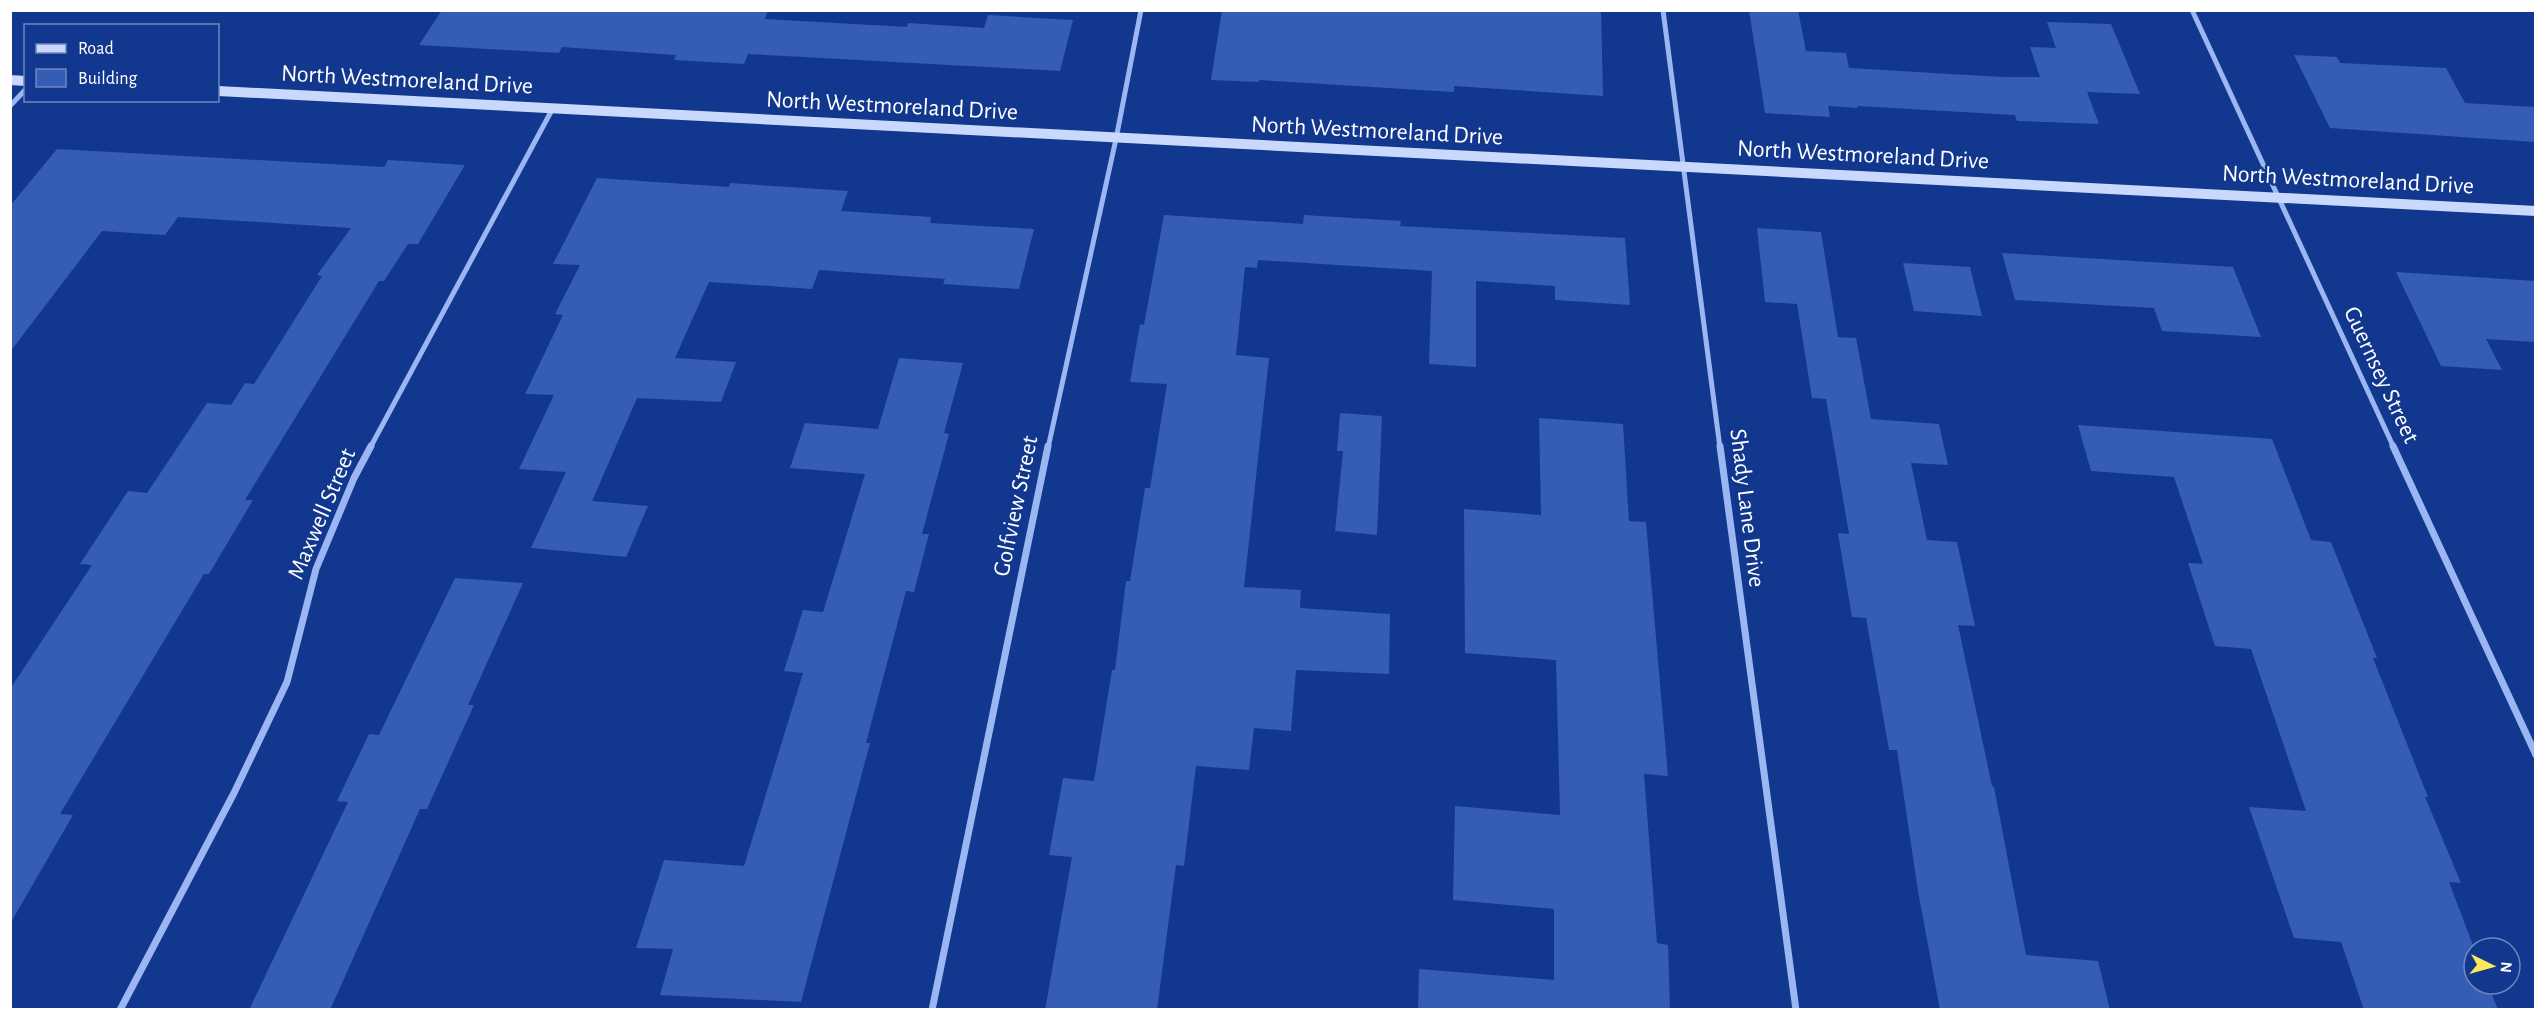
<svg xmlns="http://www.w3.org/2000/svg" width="2546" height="1020" font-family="'Alegreya Sans',sans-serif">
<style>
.building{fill:#355db5}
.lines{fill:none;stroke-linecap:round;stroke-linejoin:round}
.street-far1{stroke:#9bb6f2;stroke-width:5}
.street{stroke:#9bb6f2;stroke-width:7}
.secondary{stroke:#c9d8fc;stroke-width:10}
.labels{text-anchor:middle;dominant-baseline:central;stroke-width:5;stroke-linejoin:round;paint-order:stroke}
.street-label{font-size:24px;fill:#fff;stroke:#12378e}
</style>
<rect width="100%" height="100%" fill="#12378e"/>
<g class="building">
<path d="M442,10H768L765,19L907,27L908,23L984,28L988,15L1073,20L1060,71L748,54L744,64L674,60L676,55L562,47L559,53L419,45Z"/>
<path d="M1222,10H1601L1603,96L1454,86V92L1259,80V82L1211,80Z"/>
<path d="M1749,10H1798L1806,51L1846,53L1849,68L2002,77H2040L2030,47L2056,48L2047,22L2111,24L2140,94L2087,92L2099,124L2017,121L2015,115L1857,106L1858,108L1828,106L1830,117L1765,113Z"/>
<path d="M2294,55L2337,57L2340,63L2446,68L2465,103L2535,107V142L2330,128Z"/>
<path d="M57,149L384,167L388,160L465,165L418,244H408L384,281H379L245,500H253L209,574H204L60,814L73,815L10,924V689L92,565L80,564L128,491L147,493L207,403L231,405L245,383L254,384L322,276L317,275L351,228L178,217L165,235L102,231L10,352V206Z"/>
<path d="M597,178L729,187L730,183L848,191L841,211L931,217L930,223L1034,229L1019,289L943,284L945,279L819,270L812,289L709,282L675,358L736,362L721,402L637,398L592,501L648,506L626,557L531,548L566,472L519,469L554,395L525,394L563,315L555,314L580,265L553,264Z"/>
<path d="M1164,215L1303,224L1304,215L1401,221L1400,226L1625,238L1630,305L1555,300V286L1476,281V367L1429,364L1432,271L1258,260L1257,268L1245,267L1236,355L1269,358L1244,587L1301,590L1300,608L1390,614L1389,674L1296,670L1291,731L1254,728L1249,770L1196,766L1184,866L1176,865L1157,1010H1045L1072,857L1049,855L1063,778L1094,781L1112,670H1115L1126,581H1130L1145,488H1150L1167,384L1130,382L1140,324L1144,325Z"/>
<path d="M1757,228L1821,232L1838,337L1856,338L1871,419L1939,424L1948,465L1911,463L1927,540L1957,542L1975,626L1958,625L1992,786L1994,787L2026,955L2098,961L2110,1010H1940L1918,891L1897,750H1889L1866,618L1852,617L1838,533L1849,534L1826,399L1812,398L1797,304L1765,302Z"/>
<path d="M2002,253L2233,267L2261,337L2162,331L2154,308L2015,300Z"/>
<path d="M1903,263L1970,267L1982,316L1914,311Z"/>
<path d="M2396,272L2535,281V342L2486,339L2502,370L2441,366Z"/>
<path d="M899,358L963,363L944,433L949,434L922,534H929L914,592L906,591L866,743H870L801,1002L660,995L673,949L636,948L664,860L744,866L803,673L784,671L803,610L823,612L865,474L790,468L805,423L878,429Z"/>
<path d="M1340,413L1382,416L1377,535L1335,531L1343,451H1337Z"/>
<path d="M1539,418L1623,424L1629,521L1646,522L1668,776L1644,774L1657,943L1668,945L1670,1010H1418L1419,969L1554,980V909L1453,900L1455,806L1560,815L1556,660L1465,653L1464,509L1541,515Z"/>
<path d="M2078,425L2272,439L2311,540L2331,542L2377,658H2373L2428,797H2425L2461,883L2449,882L2474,948V984H2488L2498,1010H2364L2341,942L2294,938L2249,807L2306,811L2251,649L2215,646L2188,563L2203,564L2174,477L2091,471Z"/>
<path d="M455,578L523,583L468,705H474L427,809H420L330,1010H249L348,802L337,801L369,734L379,735Z"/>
</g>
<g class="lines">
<g class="street-far1">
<path d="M1663,10L1720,448"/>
<path d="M2192,10L2394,448"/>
<path d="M10,106L26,89"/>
<path d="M370,448L553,108"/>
<path d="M1048,448L1116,139L1141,10"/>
</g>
<g class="street">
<path d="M1720,446L1796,1010"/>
<path d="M2393,446L2536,755"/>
<path d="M120,1010L234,793L287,682L316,569L354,478L371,446"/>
<path d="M932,1010L1048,446"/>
</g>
<g class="secondary">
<path d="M10,80L26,81"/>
<path d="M218,91L2536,211"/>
</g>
</g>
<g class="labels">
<g class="street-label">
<text transform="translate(407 80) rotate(3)">North Westmoreland Drive</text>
<text transform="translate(892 106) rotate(3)">North Westmoreland Drive</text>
<text transform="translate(1377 131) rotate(3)">North Westmoreland Drive</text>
<text transform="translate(1863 155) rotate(3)">North Westmoreland Drive</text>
<text transform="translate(2348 180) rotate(3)">North Westmoreland Drive</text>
<text transform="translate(2381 375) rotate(65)">Guernsey Street</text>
<text transform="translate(1016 506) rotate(-78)">Golfview Street</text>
<text transform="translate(1747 508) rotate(83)">Shady Lane Drive</text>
<text transform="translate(322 514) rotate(-67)">Maxwell Street</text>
</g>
</g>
<rect width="2546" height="1020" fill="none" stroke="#ffffff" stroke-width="24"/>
<rect x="24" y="24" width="195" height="78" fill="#12378e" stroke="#7187bb" stroke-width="1.5"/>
<rect x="36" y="44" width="30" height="9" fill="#c9d8fc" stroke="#7187bb" stroke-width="1.5"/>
<text x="78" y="54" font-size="18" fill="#ffffff">Road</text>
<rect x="36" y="69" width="30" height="18" fill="#355db5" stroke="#7187bb" stroke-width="1.5"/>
<text x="78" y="84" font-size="18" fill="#ffffff">Building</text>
<g transform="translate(2492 966) rotate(95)"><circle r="28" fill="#12378e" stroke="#7187bb" stroke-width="1.5"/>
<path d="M0-4.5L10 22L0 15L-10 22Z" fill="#ffe65b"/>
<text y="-9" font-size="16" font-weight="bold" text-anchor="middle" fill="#ffffff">N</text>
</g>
</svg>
